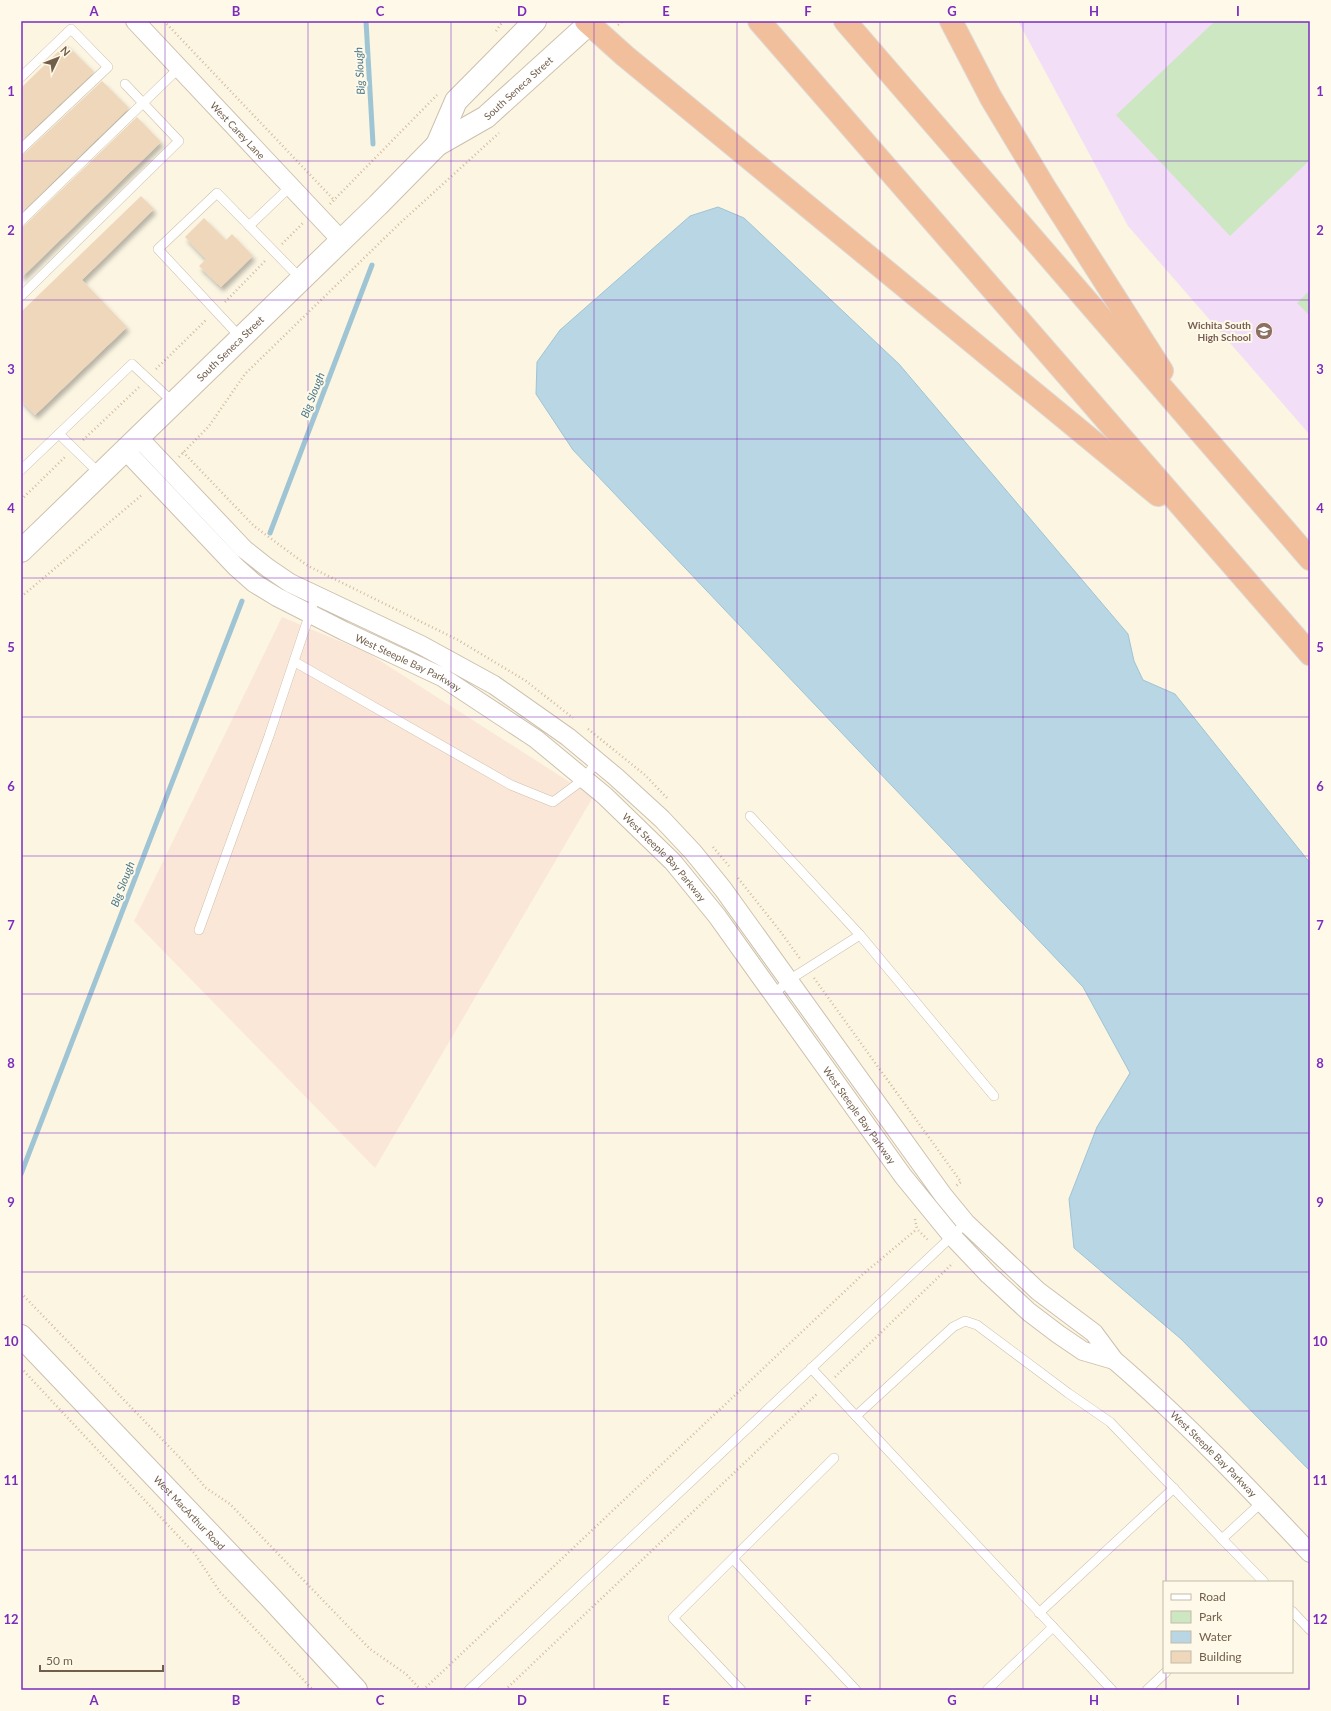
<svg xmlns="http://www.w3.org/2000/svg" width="1331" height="1711" font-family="Lato,sans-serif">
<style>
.commercial{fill:#fbe7d7}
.education{fill:#f2dff7}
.green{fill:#cce7c2}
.water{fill:#b8d6e3;stroke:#9fc4d4}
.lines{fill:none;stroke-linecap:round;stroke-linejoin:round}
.stream{stroke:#9fc4d4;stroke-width:5}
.building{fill:#efd7bb;filter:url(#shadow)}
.service-casing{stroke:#cdc0ad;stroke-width:10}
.minor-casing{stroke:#cdc0ad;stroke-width:20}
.tertiary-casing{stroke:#cdc0ad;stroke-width:24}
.motorway-casing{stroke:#ddd8d4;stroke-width:24}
.path{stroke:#d3bb9f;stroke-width:2.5;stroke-dasharray:1 3;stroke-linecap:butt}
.service{stroke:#fff;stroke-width:9}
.minor{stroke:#fff;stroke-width:18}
.tertiary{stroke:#fff;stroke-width:22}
.motorway{stroke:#f2bf9c;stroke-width:22}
.grid{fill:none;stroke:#7b2cbf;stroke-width:1;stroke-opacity:0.55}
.labels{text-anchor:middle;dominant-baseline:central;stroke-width:4;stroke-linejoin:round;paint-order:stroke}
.street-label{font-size:10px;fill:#715e4a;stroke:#fef9e8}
.education-label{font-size:10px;font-weight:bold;fill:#785e54;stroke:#fef9e8;text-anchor:end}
.water-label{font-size:11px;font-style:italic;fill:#48768a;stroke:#fef9e8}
.neatline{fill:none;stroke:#7b2cbf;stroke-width:1.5}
.grid-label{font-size:13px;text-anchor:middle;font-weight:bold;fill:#7b2cbf}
</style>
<defs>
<filter id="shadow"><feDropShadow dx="2.5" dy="4.5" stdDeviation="2" flood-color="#0004"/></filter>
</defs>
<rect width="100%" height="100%" fill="#fbf5e2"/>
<path class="commercial" d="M282,617L368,653L593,797L375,1168L134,921Z"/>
<path class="education" d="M1018,21H1310V435L1128,226Z"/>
<g class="green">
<path d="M1215,21H1310V160L1230,236L1116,115Z"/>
<path d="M1310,290V316L1297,303Z"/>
</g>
<path class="water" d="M718,207L744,218L899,364L1128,634L1134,661L1143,680L1175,694L1310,863V1471L1181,1339L1074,1248L1069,1199L1097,1127L1130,1073L1083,987L573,450L536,394L537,362L560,330L690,216Z"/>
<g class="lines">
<g class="stream">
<path d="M366,21L373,144"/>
<path d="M270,533L372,265"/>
<path d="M21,1174L242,601"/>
</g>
</g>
<g class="building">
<path d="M66,44L94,72L21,141V88Z"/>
<path d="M102,81L129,108L21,213V155L25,153Z"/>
<path d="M137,117L161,142L21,278V227L25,225Z"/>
<path d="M141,196L154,209L82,280L127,327L35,415L21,400V312Z"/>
<path d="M204,218L226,240L232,234L253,256L221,287L199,266L206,259L185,237Z"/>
</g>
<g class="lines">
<defs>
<g id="service">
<path d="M21,77L71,29L108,67L21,149"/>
<path d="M21,221L143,103L125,84"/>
<path d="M249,226L291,186"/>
<path d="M21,296L179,141L143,103L179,68"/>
<path d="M241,338L158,249L217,193L301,279"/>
<path d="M59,434L100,474"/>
<path d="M21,470L132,364L174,403"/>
<path d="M295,662L511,785L553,802L584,779L597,761"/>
<path d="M750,816L860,935L994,1096"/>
<path d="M199,930L269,736L316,595"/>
<path d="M774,994L789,980L860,935"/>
<path d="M811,1368L1112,1690"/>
<path d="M856,1416L953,1327L965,1321L977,1325L1068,1393L1110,1422L1222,1539L1262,1502"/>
<path d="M1222,1539L1264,1582"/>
<path d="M733,1559L856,1690"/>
<path d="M1292,1611L1310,1630"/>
<path d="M1039,1613L1174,1488"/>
<path d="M469,1690L966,1223"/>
<path d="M741,1690L673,1618L834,1458"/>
<path d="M987,1690L1053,1627"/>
<path d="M1147,1690L1166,1672"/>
</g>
<g id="minor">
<path id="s1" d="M135,21L341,240"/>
<path id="s2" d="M125,450L236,567L254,583L277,597L344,631L442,677L536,739L605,796L673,862L717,916L903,1176L952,1236L989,1275L1029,1312L1058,1334L1083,1351L1114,1360L1094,1333L1038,1291L966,1223L943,1195L723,889L693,852L662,819L616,777L568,737L494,685L421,645L290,583L268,568L244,549L138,437"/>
<path id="s3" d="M1114,1360C1184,1420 1247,1486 1310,1553"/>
</g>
<g id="tertiary">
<path d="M437,145L456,101L535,21"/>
<path id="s4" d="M21,551L378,205L437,145L486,117L592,21"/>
<path id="s5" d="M21,1336L269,1596L356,1690"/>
</g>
<g id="motorway">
<path d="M586,21L625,56L1158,495"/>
<path d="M759,21L1310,654"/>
<path d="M845,21L1310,559"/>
<path d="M951,21L991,98L1045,188L1162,371"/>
</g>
</defs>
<use href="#service" class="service-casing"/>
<use href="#minor" class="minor-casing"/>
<use href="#tertiary" class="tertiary-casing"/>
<use href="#motorway" class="motorway-casing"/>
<g class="path">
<path d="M164,21L335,201"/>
<path d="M618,25L623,21"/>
<path d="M496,31L503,21"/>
<path d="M330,204L437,95"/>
<path d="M282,244L303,223"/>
<path d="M225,302L266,260"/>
<path d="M156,369L207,319"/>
<path d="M83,440L139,387"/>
<path d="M183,452L254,526L308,566L458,640L526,681L573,718"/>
<path d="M179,457L209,426L245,374L398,225L499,133"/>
<path d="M21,500L65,457"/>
<path d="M21,597L143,494"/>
<path d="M588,729L645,775L667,798"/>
<path d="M713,847L729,866"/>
<path d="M738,878L780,931L801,960"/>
<path d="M814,978L961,1182L956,1186"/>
<path d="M915,1219L917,1229L929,1241"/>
<path d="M21,1293L181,1459L206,1488L230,1504L370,1649L406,1674L421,1690"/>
<path d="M21,1368L195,1554L220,1592L313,1690"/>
<path d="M835,1377L953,1263"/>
<path d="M423,1690L862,1275L917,1229"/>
<path d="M505,1690L818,1393"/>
</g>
<use href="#service" class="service"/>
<use href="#minor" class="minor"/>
<use href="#tertiary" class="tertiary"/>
<use href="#motorway" class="motorway"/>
</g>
<path class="grid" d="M165,21V1690M308,21V1690M451,21V1690M594,21V1690M737,21V1690M880,21V1690M1023,21V1690M1166,21V1582M21,161H1310M21,300H1310M21,439H1310M21,578H1310M21,717H1310M21,856H1310M21,994H1310M21,1133H1310M21,1272H1310M21,1411H1310M21,1550H1310M1166,1672V1690"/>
<defs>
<symbol id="school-disc" viewBox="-11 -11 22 22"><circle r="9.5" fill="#8d6e63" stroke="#fef9e8"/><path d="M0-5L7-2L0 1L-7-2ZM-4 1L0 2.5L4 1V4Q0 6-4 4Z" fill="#fff"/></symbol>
</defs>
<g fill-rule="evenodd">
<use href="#school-disc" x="1254" y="321" width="20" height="20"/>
</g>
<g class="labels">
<g class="street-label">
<text stroke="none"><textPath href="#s4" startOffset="681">South Seneca Street</textPath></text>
<text stroke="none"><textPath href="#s1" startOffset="150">West Carey Lane</textPath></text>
<text stroke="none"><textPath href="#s4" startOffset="291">South Seneca Street</textPath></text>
<text stroke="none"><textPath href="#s2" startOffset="359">West Steeple Bay Parkway</textPath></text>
<text stroke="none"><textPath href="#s2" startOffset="683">West Steeple Bay Parkway</textPath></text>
<text stroke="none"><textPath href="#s2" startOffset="1007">West Steeple Bay Parkway</textPath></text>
<text stroke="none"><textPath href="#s3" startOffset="137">West Steeple Bay Parkway</textPath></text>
<text stroke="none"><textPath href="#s5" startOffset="244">West MacArthur Road</textPath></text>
</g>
<g class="education-label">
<text x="1251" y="325">Wichita South<tspan x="1251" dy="12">High School</tspan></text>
</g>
<g class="water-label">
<text transform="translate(359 71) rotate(-93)">Big Slough</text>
<text transform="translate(312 395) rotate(-69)">Big Slough</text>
<text transform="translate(122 884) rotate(-69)">Big Slough</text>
</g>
</g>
<rect width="1331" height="1711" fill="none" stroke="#fef9e8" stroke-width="44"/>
<rect x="1163" y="1581" width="130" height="92" fill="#fef9e8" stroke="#c6bba9"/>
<rect x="1171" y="1594" width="20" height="6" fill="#ffffff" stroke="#c6bba9"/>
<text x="1199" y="1601" font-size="12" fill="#715e4a">Road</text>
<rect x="1171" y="1611" width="20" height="12" fill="#cce7c2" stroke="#c6bba9"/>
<text x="1199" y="1621" font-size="12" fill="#715e4a">Park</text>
<rect x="1171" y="1631" width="20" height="12" fill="#b8d6e3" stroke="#c6bba9"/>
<text x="1199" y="1641" font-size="12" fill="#715e4a">Water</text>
<rect x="1171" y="1651" width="20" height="12" fill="#efd7bb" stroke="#c6bba9"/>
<text x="1199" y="1661" font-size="12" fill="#715e4a">Building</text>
<g transform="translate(58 58) rotate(47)" stroke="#fef9e8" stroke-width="3" paint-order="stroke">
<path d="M0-3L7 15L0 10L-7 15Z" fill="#715e4a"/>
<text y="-6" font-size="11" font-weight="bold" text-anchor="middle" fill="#715e4a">N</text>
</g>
<path d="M40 1665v6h123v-6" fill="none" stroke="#715e4a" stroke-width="2"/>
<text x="46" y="1665" font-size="12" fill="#715e4a" stroke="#fef9e8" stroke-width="3" paint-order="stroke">50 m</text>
<rect x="22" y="22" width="1287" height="1667" class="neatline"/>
<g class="grid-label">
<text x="94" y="16">A</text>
<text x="236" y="16">B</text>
<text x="380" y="16">C</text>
<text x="522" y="16">D</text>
<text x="666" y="16">E</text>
<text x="808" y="16">F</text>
<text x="952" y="16">G</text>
<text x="1094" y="16">H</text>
<text x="1238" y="16">I</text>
<text x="11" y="96">1</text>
<text x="1320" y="96">1</text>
<text x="11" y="235">2</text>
<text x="1320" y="235">2</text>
<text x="11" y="374">3</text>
<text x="1320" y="374">3</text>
<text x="11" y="513">4</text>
<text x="1320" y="513">4</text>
<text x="11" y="652">5</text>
<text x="1320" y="652">5</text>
<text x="11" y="791">6</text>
<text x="1320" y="791">6</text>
<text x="11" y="930">7</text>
<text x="1320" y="930">7</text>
<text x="11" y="1068">8</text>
<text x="1320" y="1068">8</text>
<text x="11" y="1207">9</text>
<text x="1320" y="1207">9</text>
<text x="11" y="1346">10</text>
<text x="1320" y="1346">10</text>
<text x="11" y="1485">11</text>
<text x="1320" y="1485">11</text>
<text x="11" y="1624">12</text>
<text x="1320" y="1624">12</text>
<text x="94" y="1705">A</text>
<text x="236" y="1705">B</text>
<text x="380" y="1705">C</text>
<text x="522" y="1705">D</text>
<text x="666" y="1705">E</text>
<text x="808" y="1705">F</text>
<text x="952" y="1705">G</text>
<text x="1094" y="1705">H</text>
<text x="1238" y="1705">I</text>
</g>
</svg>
